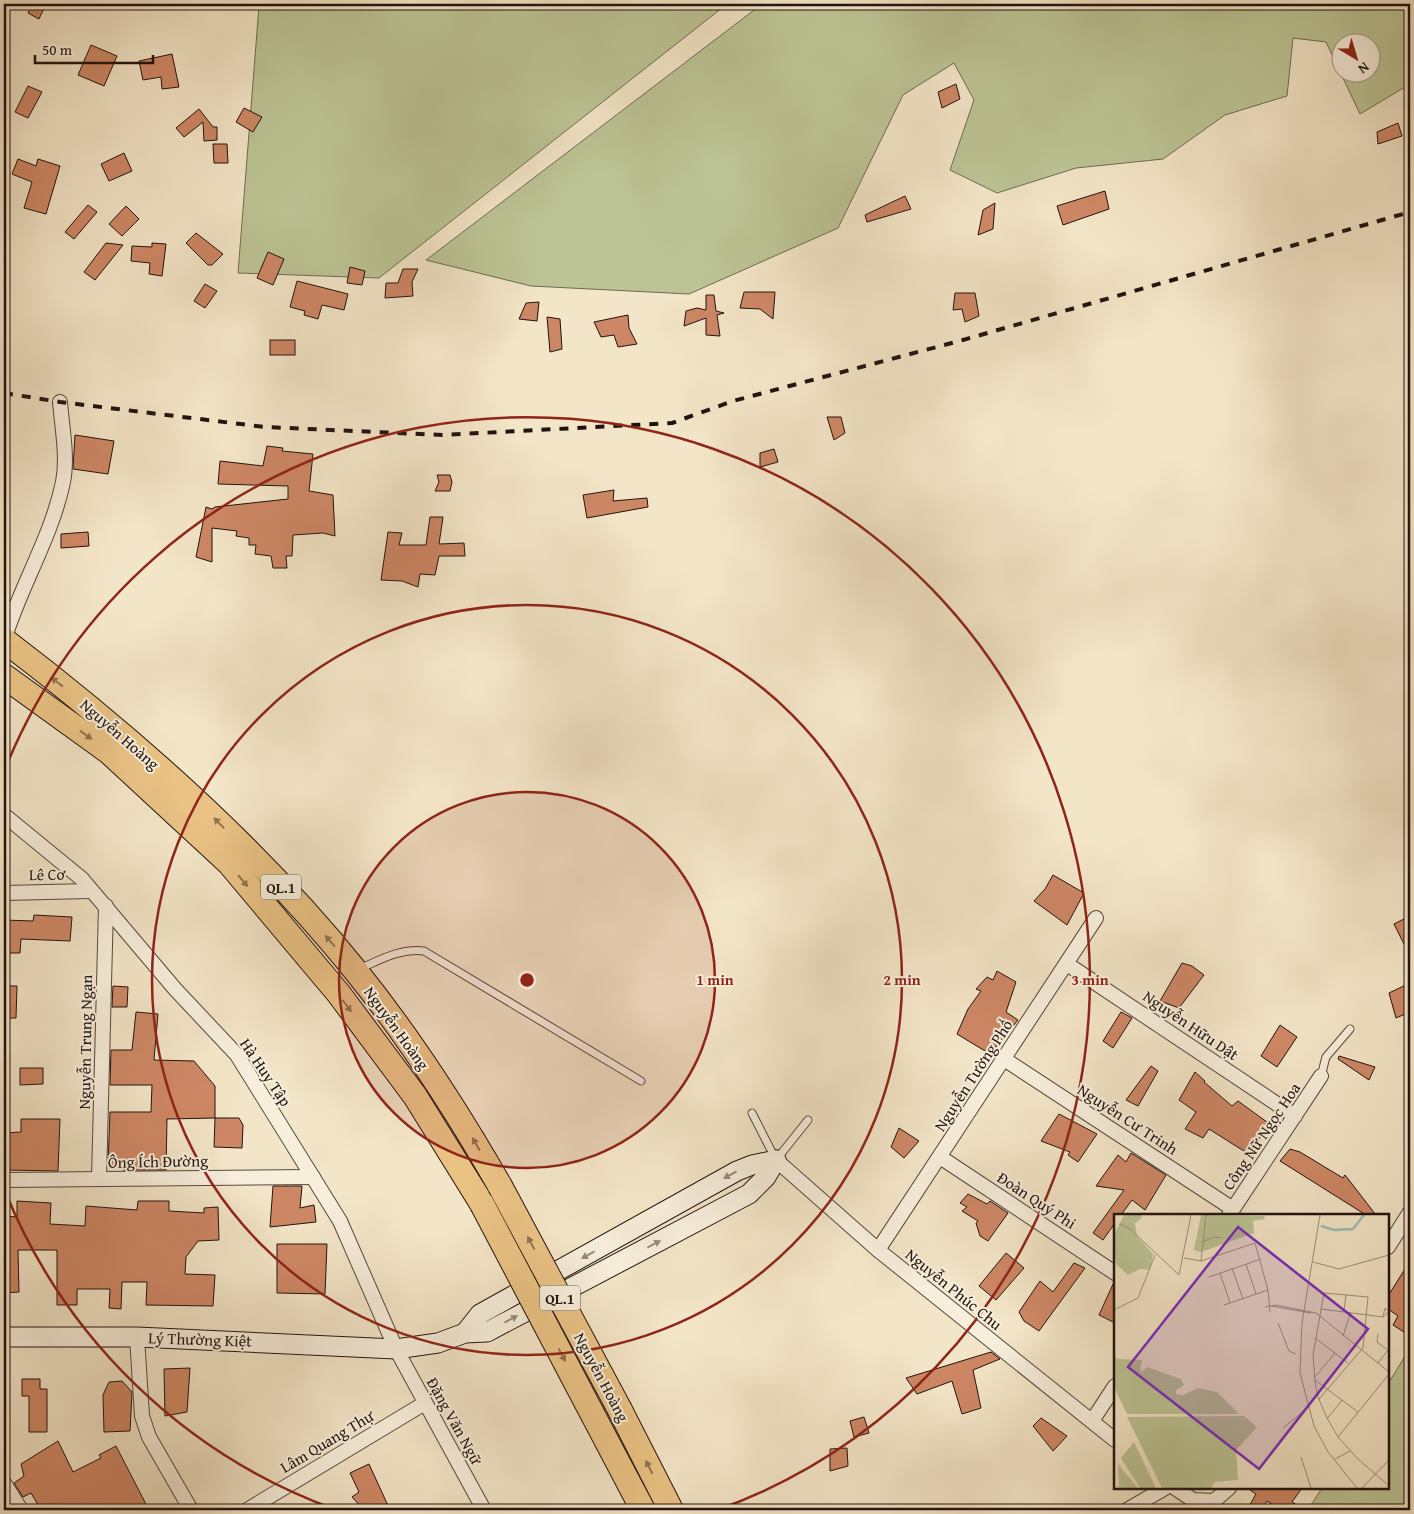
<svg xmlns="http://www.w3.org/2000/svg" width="1414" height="1514" font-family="'Gentium Book Plus',serif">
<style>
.green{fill:#bcc495;stroke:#6e6c52;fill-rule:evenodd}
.building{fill:#ce8765;stroke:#20130f}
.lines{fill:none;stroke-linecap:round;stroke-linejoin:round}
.lane-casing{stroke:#55483d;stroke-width:9}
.street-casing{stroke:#55483d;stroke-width:16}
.secondary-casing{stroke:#20130f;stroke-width:21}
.highway-casing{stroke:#20130f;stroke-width:26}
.lane{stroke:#f7eedb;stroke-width:7}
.street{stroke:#f7eedb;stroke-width:14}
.secondary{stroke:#f7eedb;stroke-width:19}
.highway{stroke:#eac284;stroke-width:24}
.rail{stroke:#20130f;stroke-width:4;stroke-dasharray:9 9;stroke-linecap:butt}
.highway-bridge-casing{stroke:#20130f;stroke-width:26;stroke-linecap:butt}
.highway-bridge{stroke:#eac284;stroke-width:24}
.oneway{fill:#8f734f}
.oneway2{fill:#968b7f}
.ring{fill:none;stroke:#8f2418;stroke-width:2.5}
.labels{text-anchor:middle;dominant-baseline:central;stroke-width:4;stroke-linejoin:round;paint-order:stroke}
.shield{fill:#f7eedb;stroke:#60554c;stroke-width:1}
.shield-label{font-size:15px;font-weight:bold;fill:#20130f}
.street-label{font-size:16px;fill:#20130f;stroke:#f7eedb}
.inset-river{fill:none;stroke:#9bbfb7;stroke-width:2.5}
.inset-road{fill:none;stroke:#9f917d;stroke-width:1}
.view{fill:#7b2cbf;fill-opacity:0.15;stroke:#7b2cbf;stroke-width:2.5}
.inset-edge{fill:none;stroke:#20130f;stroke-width:2.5}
.centre{fill:#8f2418;stroke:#f7eedb;stroke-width:2.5}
.ring-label{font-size:15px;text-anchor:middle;font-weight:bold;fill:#8f2418;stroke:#f7eedb;stroke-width:4;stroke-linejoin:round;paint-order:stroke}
</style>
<rect width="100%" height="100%" fill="#f3e5c7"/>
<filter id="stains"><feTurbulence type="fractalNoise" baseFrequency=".004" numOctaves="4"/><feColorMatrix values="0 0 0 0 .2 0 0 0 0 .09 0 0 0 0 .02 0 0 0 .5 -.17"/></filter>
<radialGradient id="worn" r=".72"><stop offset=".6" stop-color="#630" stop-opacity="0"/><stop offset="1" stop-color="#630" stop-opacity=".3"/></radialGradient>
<g class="green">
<path d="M257,4H727L379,278L238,273L259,6Z"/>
<path d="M762,4H1410V84L1360,114L1326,42L1293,38L1287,96L1225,115L1163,159L1076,168L997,193L950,170L974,100L954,63L903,95L838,228L689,294L531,286L426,260ZM1342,42H1372V72H1342Z"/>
<path d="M1410,1348V1510H1308L1322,1488H1388V1384Z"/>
</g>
<g class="building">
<path d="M32,4H46L39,19L28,13Z"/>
<path d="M91,45L117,56L104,86L78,75Z"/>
<path d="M172,54L179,87L162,89L161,77L143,80L139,61Z"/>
<path d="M956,84L960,99L942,108L938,92Z"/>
<path d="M28,86L42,92L28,118L15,112Z"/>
<path d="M244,108L262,117L253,132L236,122Z"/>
<path d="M199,109L213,127H217V140L204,141L203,122L184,137L176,128Z"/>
<path d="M1398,123L1402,136L1378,144L1377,132Z"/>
<path d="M213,144H227L228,163H214Z"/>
<path d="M124,153L132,171L109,181L101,164Z"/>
<path d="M18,159L36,166L38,159L60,166L46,214L24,208L32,182L12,174Z"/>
<path d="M1105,191L1109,209L1063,225L1057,206Z"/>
<path d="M905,196L911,209L867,222L865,215Z"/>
<path d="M995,203L993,229L978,235L983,210Z"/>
<path d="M88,205L97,212L74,239L65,232Z"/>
<path d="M126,206L139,219L122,236L109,224Z"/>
<path d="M196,233L223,254L212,265H208L186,243Z"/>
<path d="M106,243L123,245L95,280L84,272Z"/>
<path d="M152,243L166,244L162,276L149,274L150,263L131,261L132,246L152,247Z"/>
<path d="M268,252L284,259L273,285L257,278Z"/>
<path d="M350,267L365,271L362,285L347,283Z"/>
<path d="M403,269H418L412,282L413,296L385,298L386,283H398Z"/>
<path d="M297,281L348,294L344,310L322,305L318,319L304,315L305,311L290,307Z"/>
<path d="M205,284L217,291L205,308L194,301Z"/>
<path d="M744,292H775L773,319L760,309L740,308Z"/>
<path d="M955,293H975L979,316L965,322L962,309L953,310Z"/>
<path d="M706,295H714L716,311L724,313L717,315L720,336L706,335V318L684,326L686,311L697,308L706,310Z"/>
<path d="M539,302L537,321L519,319L526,303Z"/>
<path d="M628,315L629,328L637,344L618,347L614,335L601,337L594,322Z"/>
<path d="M547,317L560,319L562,349L550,352Z"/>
<rect x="270" y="340" width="25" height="15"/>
<path d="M827,417H841L845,433L834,440Z"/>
<path d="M75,435L114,441L108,474L73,469Z"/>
<path d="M267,446L283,448L282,451L313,454L309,491L333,495L335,536L323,533L293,535L292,556H286L287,568H273L271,556L255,554L256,545H249V538L236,536L237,531L212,528V562L196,557L206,507L212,509L215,507L288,499V486L218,484L220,461L263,466Z"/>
<path d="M774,449L778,462L760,467V453Z"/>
<path d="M437,475H450L452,482L450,491H435L439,482Z"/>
<path d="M614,490L613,501L647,498L648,507L587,518L583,495Z"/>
<path d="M430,517H443L439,544L464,543L465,556H439L435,575L420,574L418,587L402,581L381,580L388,532L402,533L399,545H426Z"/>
<path d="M88,532L89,546L61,548V534Z"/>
<path d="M1053,875L1084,893L1067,925L1034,901L1045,889Z"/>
<path d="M34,915L72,917L70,941L21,939L20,953H4V920L33,921Z"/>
<path d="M1410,916V956L1394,924Z"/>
<path d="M1182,963L1192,966L1204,975L1179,1008L1160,1001Z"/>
<path d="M997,971L1016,982L1006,1012L1018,1020L990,1054L957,1034L968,1009L981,991L976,989L987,977L993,980Z"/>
<path d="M1410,983V1012L1396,1018L1389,993Z"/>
<path d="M4,986H17L16,1018H4Z"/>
<path d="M113,986L128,987L127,1007H112Z"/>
<path d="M136,1012L158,1014L154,1060L194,1061L215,1086V1118H239L243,1125L242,1148L214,1147L215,1118L167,1119L166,1170H123V1165H108L110,1112H151L152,1085H110L111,1050H132Z"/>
<path d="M1121,1012L1132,1018L1113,1048L1103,1041Z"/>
<path d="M1280,1025L1297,1037L1277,1067L1261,1056Z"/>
<path d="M1339,1056L1375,1067L1369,1080L1338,1059Z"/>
<path d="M1151,1066L1158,1071L1138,1106L1126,1100Z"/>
<path d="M20,1068H43V1084L20,1085Z"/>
<path d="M1195,1072L1205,1081L1204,1082L1232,1106L1238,1101L1271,1125L1247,1153L1209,1129L1203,1138L1185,1129L1196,1112L1179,1100Z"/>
<path d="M1059,1114L1097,1134L1078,1162L1068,1155L1070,1152L1041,1141Z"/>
<path d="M21,1119H60L58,1171L4,1170V1133L21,1132Z"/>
<path d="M899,1128L919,1141L904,1158L891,1147Z"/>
<path d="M1290,1149L1300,1152L1343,1178L1345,1175L1376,1215H1366L1280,1161Z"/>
<path d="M1131,1153L1166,1175L1145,1210L1132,1200L1121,1215H1115V1223L1103,1240L1093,1233L1124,1190L1096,1186L1118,1155L1126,1162Z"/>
<path d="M273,1186H302L300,1208L314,1205L316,1222L270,1227Z"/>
<path d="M968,1194L987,1204L990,1201L1008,1213L988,1241L980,1236L976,1223L978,1221L962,1211L967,1207L960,1203Z"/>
<path d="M17,1201L51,1203L50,1224L85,1226L86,1206L137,1210L138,1201H169V1211L204,1213V1208L218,1207L219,1240L198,1241L186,1257L185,1274L215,1275L213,1306L146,1305L147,1282H122L121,1309L109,1308L110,1289H77V1305H57V1250H18L19,1292L4,1293V1216L17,1217Z"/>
<path d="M277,1244H327L325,1294L277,1293Z"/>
<path d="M1006,1253L1024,1268L996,1300L979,1286Z"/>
<path d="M1410,1261V1336L1393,1325L1398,1316L1388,1309V1296Z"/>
<path d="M1074,1263L1085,1268L1039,1331L1024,1321L1019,1312L1040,1281L1053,1292Z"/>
<path d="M1114,1282H1115V1323L1099,1315Z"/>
<path d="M991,1352L1000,1359L973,1370L981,1408L962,1414L952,1381L917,1394L906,1378Z"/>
<path d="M190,1368L187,1412L165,1416L164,1369Z"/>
<path d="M22,1379H40V1389H47V1432H29V1396H22Z"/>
<path d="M122,1381L132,1392L130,1431L104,1432L103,1395L109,1382Z"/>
<path d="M864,1417L869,1433L854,1437L850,1421Z"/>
<path d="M1041,1418L1067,1436L1053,1451L1033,1426Z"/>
<path d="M58,1441L73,1472L101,1458L99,1455L116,1446L149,1510H41L31,1493L23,1497L14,1483L24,1476L21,1464Z"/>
<path d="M847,1448L848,1466L830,1471V1449Z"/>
<path d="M369,1464L390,1510H364L352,1497L359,1492L350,1473Z"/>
<path d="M1247,1488H1302L1292,1502L1305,1510H1281L1267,1501L1261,1510H1247L1256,1494Z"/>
</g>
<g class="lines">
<defs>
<g id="lane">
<path d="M359,969C380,960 400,948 424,951L641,1081"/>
<path d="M1321,1076L1326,1057L1350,1029"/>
<path d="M752,1113L776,1160L808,1120"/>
</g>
<g id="street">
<path d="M4,640C20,587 52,536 63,482C68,457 62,428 60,402"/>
<path d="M4,815L82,879L175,989L237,1055L340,1221L396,1349L484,1510"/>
<path d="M4,893L90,891"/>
<path d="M1067,964L1295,1116"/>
<path d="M1004,1059L1233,1209"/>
<path d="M940,1157L1115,1273"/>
<path d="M776,1160L878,1250L1115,1440"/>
<path d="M99,1179L106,906"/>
<path d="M4,1180L313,1177"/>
<path d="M1229,1215L1321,1076"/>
<path d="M1388,1247L1410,1212"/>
<path d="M878,1250L1096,918"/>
<path d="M137,1337L142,1416L149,1437L191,1510"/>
<path d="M1092,1421L1115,1386"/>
<path d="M4,1483L21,1510"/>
<path d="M1175,1488L1193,1500L1214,1501L1229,1488"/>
<path d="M247,1510L425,1403"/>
<path d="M1127,1510L1165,1488"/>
</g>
<g id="secondary">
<path d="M465,1333L480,1314L737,1171L752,1165L776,1160"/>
<path d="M4,1337H137L396,1349L438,1343L465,1333L487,1332L749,1194L766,1177L776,1160"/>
</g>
<g id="highway">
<path d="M4,640C130,736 255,846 355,970C410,1038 457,1111 500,1186"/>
<path d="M4,676L109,752L229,863L339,994L415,1096L482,1204"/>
<path d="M620,1410L671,1510"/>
<path d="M594,1417L643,1510"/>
</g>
</defs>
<use href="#lane" class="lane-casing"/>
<use href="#street" class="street-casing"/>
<use href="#secondary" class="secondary-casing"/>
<use href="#highway" class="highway-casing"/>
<use href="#lane" class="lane"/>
<use href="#street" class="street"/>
<use href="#secondary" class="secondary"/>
<use href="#highway" class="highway"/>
<path class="rail" d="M4,393L60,402L265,427L442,435L672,423L733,401L963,340L1410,212"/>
<defs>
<g id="highway-bridge">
<path d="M500,1186L620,1410"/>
<path d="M482,1204L594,1417"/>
</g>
</defs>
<use href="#highway-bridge" class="highway-bridge-casing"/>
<use href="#highway-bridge" class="highway-bridge"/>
</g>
<defs><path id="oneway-solid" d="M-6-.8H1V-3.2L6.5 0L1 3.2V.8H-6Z" transform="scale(1.25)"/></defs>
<g class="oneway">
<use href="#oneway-solid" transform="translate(57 682) rotate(-142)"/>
<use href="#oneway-solid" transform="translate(86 735) rotate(36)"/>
<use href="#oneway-solid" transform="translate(219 823) rotate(-134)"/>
<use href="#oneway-solid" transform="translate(243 881) rotate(50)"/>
<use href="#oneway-solid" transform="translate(330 941) rotate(-131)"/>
<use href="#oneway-solid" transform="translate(347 1006) rotate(53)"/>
<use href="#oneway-solid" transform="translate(476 1144) rotate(-120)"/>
<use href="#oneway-solid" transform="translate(531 1243) rotate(-118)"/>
<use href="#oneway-solid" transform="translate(562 1355) rotate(62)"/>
<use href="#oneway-solid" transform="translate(649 1467) rotate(-117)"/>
</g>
<g class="oneway2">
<use href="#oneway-solid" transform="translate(730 1175) rotate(151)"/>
<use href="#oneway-solid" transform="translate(654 1244) rotate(-28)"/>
<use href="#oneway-solid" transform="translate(588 1255) rotate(151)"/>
<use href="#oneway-solid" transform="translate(511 1319) rotate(-28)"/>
</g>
<circle cx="527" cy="980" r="188" fill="#8f2418" fill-opacity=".12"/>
<g class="ring">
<circle cx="527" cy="980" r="188"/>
<circle cx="527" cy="980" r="375"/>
<path d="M334 1509A563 563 0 0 1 5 1191M5 769A563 563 0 1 1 720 1509"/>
</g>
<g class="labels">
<g class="shield">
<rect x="261" y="874.5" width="40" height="25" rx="4"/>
<rect x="540" y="1285.5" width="40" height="25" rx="4"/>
</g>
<g class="shield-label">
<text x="281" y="887">QL.1</text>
<text x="560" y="1298">QL.1</text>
</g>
<g class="street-label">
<text transform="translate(120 734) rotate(41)">Nguyễn Hoàng</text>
<text transform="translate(47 874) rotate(-1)">Lê Cơ</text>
<text transform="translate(1191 1025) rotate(34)">Nguyễn Hữu Dật</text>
<text transform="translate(397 1028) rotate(54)">Nguyễn Hoàng</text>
<text transform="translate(85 1042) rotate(-89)">Nguyễn Trung Ngạn</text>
<text transform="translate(266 1072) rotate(56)">Hà Huy Tập</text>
<text transform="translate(973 1075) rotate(-57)">Nguyễn Tường Phổ</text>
<text transform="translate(1128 1119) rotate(33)">Nguyễn Cư Trinh</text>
<text transform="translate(1261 1136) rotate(-56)">Công Nữ Ngọc Hoa</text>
<text transform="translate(158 1161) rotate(-1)">Ông Ích Đường</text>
<text transform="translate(1037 1200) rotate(33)">Đoàn Quý Phi</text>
<text transform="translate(954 1289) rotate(39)">Nguyễn Phúc Chu</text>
<text transform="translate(200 1339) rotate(2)">Lý Thường Kiệt</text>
<text transform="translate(602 1377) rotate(62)">Nguyễn Hoàng</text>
<text transform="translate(455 1421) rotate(61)">Đặng Văn Ngữ</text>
<text transform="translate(327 1441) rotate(-31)">Lâm Quang Thự</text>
</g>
</g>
<g transform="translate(1114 1214)">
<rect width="275" height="275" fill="#f3e5c7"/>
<path d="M10,1H27L28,4L21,9L23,22L39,40L36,56L26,55L14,61L2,50L0,21ZM87,1L150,2L151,5L139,7L140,19L87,38L80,36ZM0,141L3,145L28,146L26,155L28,158L33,153L67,165L70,171L62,176V180L69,181L84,174L103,178L125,200H13L0,173ZM130,202L143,213L122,236L124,266L101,268L97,274H48L13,203ZM20,228L42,274H26L7,244ZM4,250L24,274H5Z" fill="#bcc495"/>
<path class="inset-river" d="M207,12L220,16L239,15L250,1"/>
<path class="inset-road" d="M206,1L188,109L186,159L200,212L214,238L243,274M5,10L15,14L65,61L77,1M88,28L100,23L107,24M70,44L87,47L141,29L154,76L156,98M87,47L92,1M199,48L225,55L275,41M132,50L142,80M118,54L129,85M106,59L116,89M95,63L147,45M110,91L154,76M157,92L197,99M151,93L162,91L202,99L275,158M207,95L269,103L275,98L271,94L269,103M0,96L24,84L41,41M230,98L232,80M164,109L175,137L182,140M264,120L263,128L275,137M229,122L237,98M201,124L234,149M264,149L274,136M201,163L221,139M201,166L244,198M205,185L249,134L254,83L210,79L199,141L201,168L204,183L213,204L224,223L244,245L275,272M213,205L228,186M169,214L191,196M224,223L275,160M187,243L197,274M221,245L236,237M248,274L275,246"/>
<path class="view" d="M124,13L254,115L145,255L14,153Z"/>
<rect width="275" height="275" class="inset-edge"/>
</g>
<circle cx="527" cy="980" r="8" class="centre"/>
<g class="ring-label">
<text x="715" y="985">1 min</text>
<text x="902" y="985">2 min</text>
<text x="1090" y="985">3 min</text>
</g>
<rect width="1414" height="1514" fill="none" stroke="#f3e5c7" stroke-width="20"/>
<rect x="5" y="5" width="1404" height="1504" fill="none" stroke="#20130f" stroke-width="2.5"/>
<rect x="10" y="10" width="1394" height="1494" fill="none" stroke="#20130f"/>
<g transform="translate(1356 58) rotate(142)"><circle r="24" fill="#f7eedb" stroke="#a19689"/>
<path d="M0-4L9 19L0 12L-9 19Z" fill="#8f2418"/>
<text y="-8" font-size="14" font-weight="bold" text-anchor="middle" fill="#20130f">N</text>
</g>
<path d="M35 55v8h118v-8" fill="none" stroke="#20130f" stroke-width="2.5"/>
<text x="42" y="55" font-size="15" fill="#20130f" stroke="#f7eedb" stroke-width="4" paint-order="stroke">50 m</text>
<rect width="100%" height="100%" filter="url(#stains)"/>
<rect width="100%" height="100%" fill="url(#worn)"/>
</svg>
